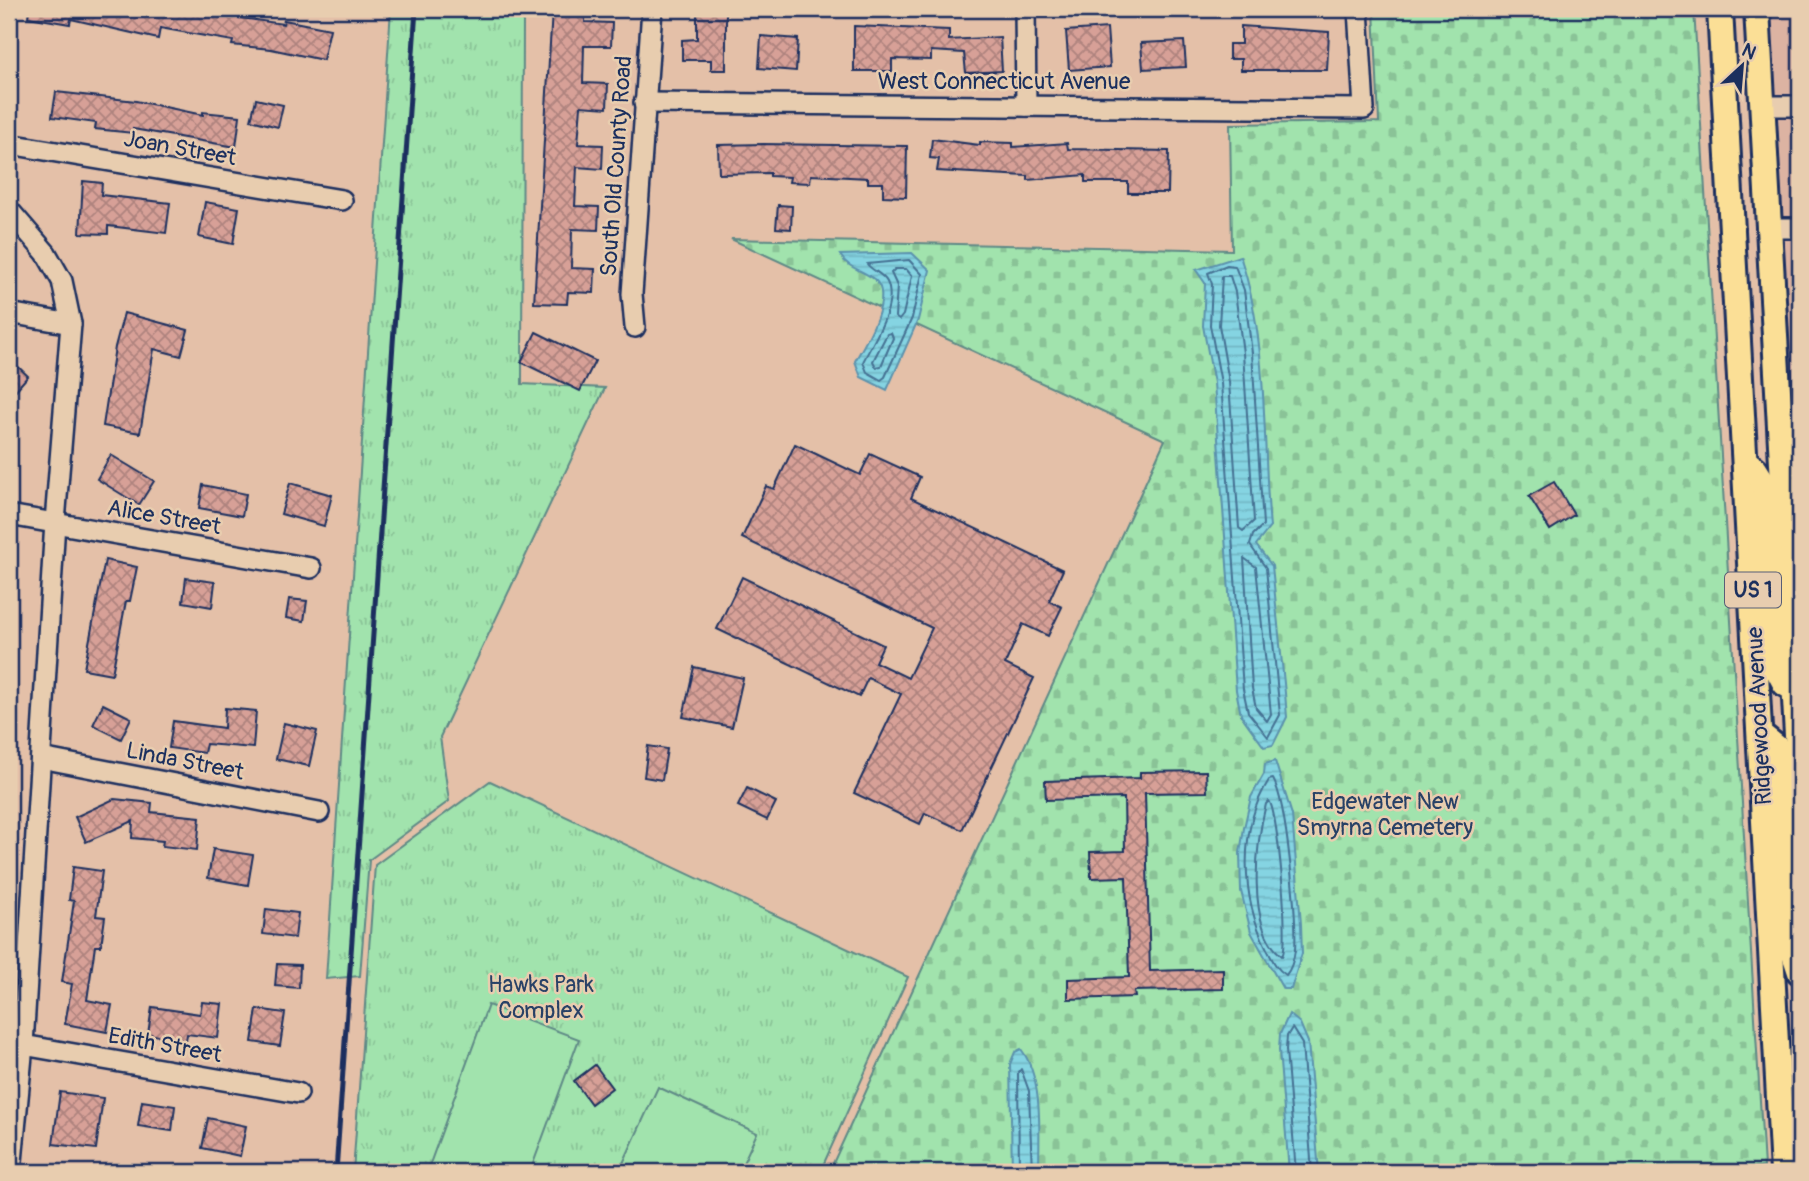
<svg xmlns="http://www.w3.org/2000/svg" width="1809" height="1181" font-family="Pangolin,sans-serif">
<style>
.built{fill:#dcb3a2}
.grass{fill:url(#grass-tufts);stroke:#5e8986;stroke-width:2}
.cemetery{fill:url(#cemetery-stones);stroke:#5e8986;stroke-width:2}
.pitch{fill:#a1e3ad;stroke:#5e8986;stroke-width:2}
.water{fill:url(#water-rules);stroke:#5b92ad;stroke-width:2}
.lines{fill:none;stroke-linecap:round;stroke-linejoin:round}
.shore{stroke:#457193;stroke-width:2}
.building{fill:url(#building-cross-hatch);stroke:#1b2f5e;stroke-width:2}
.minor-casing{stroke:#1b2f5e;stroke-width:24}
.major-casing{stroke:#1b2f5e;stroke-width:30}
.minor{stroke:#e8cdaf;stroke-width:19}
.major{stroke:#fbdf96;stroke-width:24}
.rail{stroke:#1b2f5e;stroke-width:5}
.labels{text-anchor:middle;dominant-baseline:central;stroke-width:5;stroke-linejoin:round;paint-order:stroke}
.shield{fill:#e8cdaf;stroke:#585e76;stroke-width:2}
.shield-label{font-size:21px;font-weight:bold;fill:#1b2f5e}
.street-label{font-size:23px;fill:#1b2f5e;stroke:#e8cdaf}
.park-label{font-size:23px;fill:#284166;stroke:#e8cdaf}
</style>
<defs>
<pattern id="grass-tufts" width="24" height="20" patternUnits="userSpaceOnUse" patternTransform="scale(1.75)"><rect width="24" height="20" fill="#a1e3ad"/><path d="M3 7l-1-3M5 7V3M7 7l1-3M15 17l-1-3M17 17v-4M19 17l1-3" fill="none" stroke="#8ac397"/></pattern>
<pattern id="cemetery-stones" width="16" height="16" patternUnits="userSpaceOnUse" patternTransform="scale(1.75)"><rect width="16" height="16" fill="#a1e3ad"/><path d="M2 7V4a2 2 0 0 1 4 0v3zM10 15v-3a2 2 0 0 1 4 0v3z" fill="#8ac397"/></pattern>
<pattern id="water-rules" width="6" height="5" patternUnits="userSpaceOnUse" patternTransform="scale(1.75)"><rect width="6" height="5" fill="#85d4e2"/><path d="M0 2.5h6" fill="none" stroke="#72b6c4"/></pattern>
<pattern id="building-cross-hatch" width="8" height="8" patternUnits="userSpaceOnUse" patternTransform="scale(1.75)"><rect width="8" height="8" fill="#d7a097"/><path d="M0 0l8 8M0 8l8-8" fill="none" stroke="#ae837e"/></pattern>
</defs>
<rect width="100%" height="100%" fill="#e4c0a8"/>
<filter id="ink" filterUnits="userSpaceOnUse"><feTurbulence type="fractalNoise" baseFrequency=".0143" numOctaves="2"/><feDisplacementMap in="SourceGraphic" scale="14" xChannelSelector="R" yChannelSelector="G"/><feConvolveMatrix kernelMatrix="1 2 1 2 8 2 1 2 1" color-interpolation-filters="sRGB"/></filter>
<g filter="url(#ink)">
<path class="built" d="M1767,9H1800V610Z"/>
<g class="grass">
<path d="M391,9H523L522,384L605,388L440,737L449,801L369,860L360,976L326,979Z"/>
<path d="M490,781L908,977L820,1172H353L375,865Z"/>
</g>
<path class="cemetery" d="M1374,9H1694L1764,1167L1659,1172H829L1165,440L731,239L1232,250L1230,124L1379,122Z"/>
<g class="pitch">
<path d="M488,1005L579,1039L530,1172H427Z"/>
<path d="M658,1087L757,1133L739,1172H619Z"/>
</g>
<g class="water">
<path d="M912,253L930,270L918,320L887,390L861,377L855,361C865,343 898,292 871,277C859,269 848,268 840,255Z"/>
<path d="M1240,256C1269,341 1262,438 1270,527L1256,545L1272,566L1285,693L1287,717L1273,745L1264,747L1241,715L1236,690L1214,383L1203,326L1205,283L1196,270Z"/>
<path d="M1275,761L1292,815L1301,924L1302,953L1291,989H1283L1251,932L1241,891L1240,853L1244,828L1251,797L1264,774L1265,764Z"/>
<path d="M1289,1014L1300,1023L1308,1042L1319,1172H1289L1279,1050L1280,1034Z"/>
<path d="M1021,1049C1044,1079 1039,1135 1039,1172H1012L1010,1064L1015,1052Z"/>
</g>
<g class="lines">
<g class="shore">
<path d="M909,260L922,274L912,318L885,377L881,380L867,372L863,362C873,341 898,306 887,282C882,273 872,271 867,264Z"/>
<path d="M1227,265L1235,266L1244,290L1252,353L1263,525L1253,535L1250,545L1266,568L1280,715L1268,737L1248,712L1243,689L1221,383L1210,325L1212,284L1208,273Z"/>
<path d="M895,269H906L912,276L903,315L899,320L895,317L897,286L891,273Z"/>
<path d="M1222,276H1230L1235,292L1243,353L1254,521L1243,531L1239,528L1229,382L1219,325Z"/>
<path d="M891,333L893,338L881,366L876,367L873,361L887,334Z"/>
<path d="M1244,558L1256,567L1271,714L1267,721L1256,708L1252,688Z"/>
<path d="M1273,779C1287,803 1297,919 1295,950C1294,958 1291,969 1286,975C1276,969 1272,959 1267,949C1241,898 1238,829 1269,780Z"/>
<path d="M1269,801C1278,810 1290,947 1282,956C1246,928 1256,843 1266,804Z"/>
<path d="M1019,1172L1018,1073L1021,1069L1029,1091L1032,1172"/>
<path d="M1296,1172L1286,1050L1287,1036L1292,1028L1302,1044L1312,1172"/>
</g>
</g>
<g class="building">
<path d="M29,9H228L227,16L283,24L284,20L330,29L323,60L271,49L232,45L233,41L160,28L158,39L71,19L70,24L28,17Z"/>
<path d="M697,9H726V70H711V60H682V40L697,39Z"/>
<path d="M552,11L585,12V22L612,23L611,46H584L583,83L608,84L607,108L581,106L578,144L603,145L602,169L577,167L575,206L599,207L598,230L572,229L571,268L595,269L594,293L568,292L567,304L534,303Z"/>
<path d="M854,26L949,30V40L1000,37L1002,71L966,73L964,53L931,51V60L892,59V71H854Z"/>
<path d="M1241,26L1329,32L1327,70H1241V59H1229V44H1241Z"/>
<path d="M1107,28L1110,67L1069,70L1066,31Z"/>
<path d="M761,36L798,39L796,71L759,68Z"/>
<path d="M1184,41L1186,67L1143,69L1141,43Z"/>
<path d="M56,92L136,101L203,115V112L240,116L236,147L133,129V133L95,129L96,123L52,117Z"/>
<path d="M256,99L283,105L278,127L251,120Z"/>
<path d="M932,139L980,145V142L1013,143V147L1067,143L1068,149L1169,151L1168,193H1128V182H1085V175L1028,180V176L937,171L939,159L930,158Z"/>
<path d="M763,144L907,146L906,197L883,196V183H868V178L811,175L810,183L789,182L790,177L770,176V173L719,174L718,145Z"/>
<path d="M83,181L102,183L101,195L170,203L166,233L108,226V234L80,233Z"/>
<path d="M205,202L239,208L233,244L199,237Z"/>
<path d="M778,205L792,206L791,229L776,228Z"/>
<path d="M124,313L188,330L181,356L154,349L140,433L103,426L115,347Z"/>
<path d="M536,332L595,361L580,391L521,362Z"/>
<path d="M9,358L28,376L9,398Z"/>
<path d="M795,444L860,475L870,454L920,477L911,498L1063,570L1049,601L1062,607L1048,636L1023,624L1005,664L1034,678L962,830L925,813L920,824L854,793L901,694L868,678L859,697L717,629L742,577L883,645L875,662L908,678L932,628L742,538L766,486L774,489Z"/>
<path d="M111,455L154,481L139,505L97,479Z"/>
<path d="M1554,482L1574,515L1550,530L1529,496Z"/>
<path d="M290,483L332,495L324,526L281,514Z"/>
<path d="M203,485L246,494L242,516L199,508Z"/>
<path d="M105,560L137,567L130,601H126L112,674L84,669Z"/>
<path d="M186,578L215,582L212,607L183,602Z"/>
<path d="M289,599L307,601L304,621L286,618Z"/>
<path d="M694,667L743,678L732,727L683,717Z"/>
<path d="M103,704L131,718L121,739L93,725Z"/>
<path d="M225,708L256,711L253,748L206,744L204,753L169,748L173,721L224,728Z"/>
<path d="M284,723L317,731L309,766L276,759Z"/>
<path d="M648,746L667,749L662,780L644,777Z"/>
<path d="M1206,771L1207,792L1145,793L1150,971L1223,969V989L1134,991L1135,997L1068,999V979L1129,977L1126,877L1091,878L1090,852L1125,851L1124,798L1046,800L1045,781L1140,778V772Z"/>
<path d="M747,788L776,802L767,820L738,806Z"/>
<path d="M114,799L152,803L151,812L200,817L197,850L162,846L163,841L132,838L133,821L86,842L75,817Z"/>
<path d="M213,849L253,855L248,885L208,878Z"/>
<path d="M73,867L102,871L96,916L105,917L101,946H95L87,1000L112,1005L107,1032L65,1024L72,984L62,982L74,901L69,900Z"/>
<path d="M266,909L298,913L295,938L263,934Z"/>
<path d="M277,964L300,965L299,988L275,986Z"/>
<path d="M202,1002L222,1004L218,1038L187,1034L186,1041L148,1034L152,1007L200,1014Z"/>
<path d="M257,1009L285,1013L280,1046L252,1042Z"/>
<path d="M595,1065L612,1088L591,1104L574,1081Z"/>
<path d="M60,1092L103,1098L96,1149L53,1144Z"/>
<path d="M142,1101L175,1106L172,1131L138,1126Z"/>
<path d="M208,1118L246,1126L240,1156L202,1148Z"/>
</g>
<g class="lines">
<defs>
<g id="minor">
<path d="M1025,9L1026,106"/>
<path d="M644,103L1364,109L1358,9"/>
<path d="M1765,106H1800"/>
<path d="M9,144L342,200"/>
<path d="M9,210L46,253L62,281L71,324L55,522L23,1045L11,1172"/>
<path d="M1771,228H1800"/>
<path d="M9,313L71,324"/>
<path d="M635,327L632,294L652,9"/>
<path d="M1781,418H1800"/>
<path d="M9,515L311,568"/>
<path d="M41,758L319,812"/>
<path d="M23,1045L298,1093"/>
</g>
<g id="major">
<path d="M1720,9L1783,1172"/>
<path d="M1757,9L1800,790"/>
<path d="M1746,462L1755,469L1765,485L1776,667L1785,684L1795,689"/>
<path d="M1760,734L1776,747L1783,761L1794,954L1800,972"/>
</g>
</defs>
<use href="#minor" class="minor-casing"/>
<use href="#major" class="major-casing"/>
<use href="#minor" class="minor"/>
<use href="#major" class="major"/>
<path class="rail" d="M336,1172L416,9"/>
</g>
</g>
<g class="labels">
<rect class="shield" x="1725" y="572.5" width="56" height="35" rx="5"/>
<g class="shield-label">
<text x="1753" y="590">US 1</text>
</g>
<g class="street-label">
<text x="1004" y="81">West Connecticut Avenue</text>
<text transform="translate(180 148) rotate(10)">Joan Street</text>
<text transform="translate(616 166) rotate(-86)">South Old County Road</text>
<text transform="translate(164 517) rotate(10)">Alice Street</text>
<text transform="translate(1759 716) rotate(-93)">Ridgewood Avenue</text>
<text transform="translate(185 761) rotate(11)">Linda Street</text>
<text transform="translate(165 1045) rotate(10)">Edith Street</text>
</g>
<g class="park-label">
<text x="1385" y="801">Edgewater New<tspan x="1385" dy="26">Smyrna Cemetery</tspan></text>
<text x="541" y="984">Hawks Park<tspan x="541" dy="26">Complex</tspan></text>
</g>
</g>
<rect width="1809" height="1181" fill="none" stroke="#e8cdaf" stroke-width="35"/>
<rect x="18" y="18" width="1774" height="1146" fill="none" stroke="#1b2f5e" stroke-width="2.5" filter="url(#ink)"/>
<g transform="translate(1742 66) rotate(26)" stroke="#e8cdaf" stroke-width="5" paint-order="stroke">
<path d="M0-5L12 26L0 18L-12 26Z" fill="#1b2f5e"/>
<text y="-10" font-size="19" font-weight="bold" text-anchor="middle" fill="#1b2f5e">N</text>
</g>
</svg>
